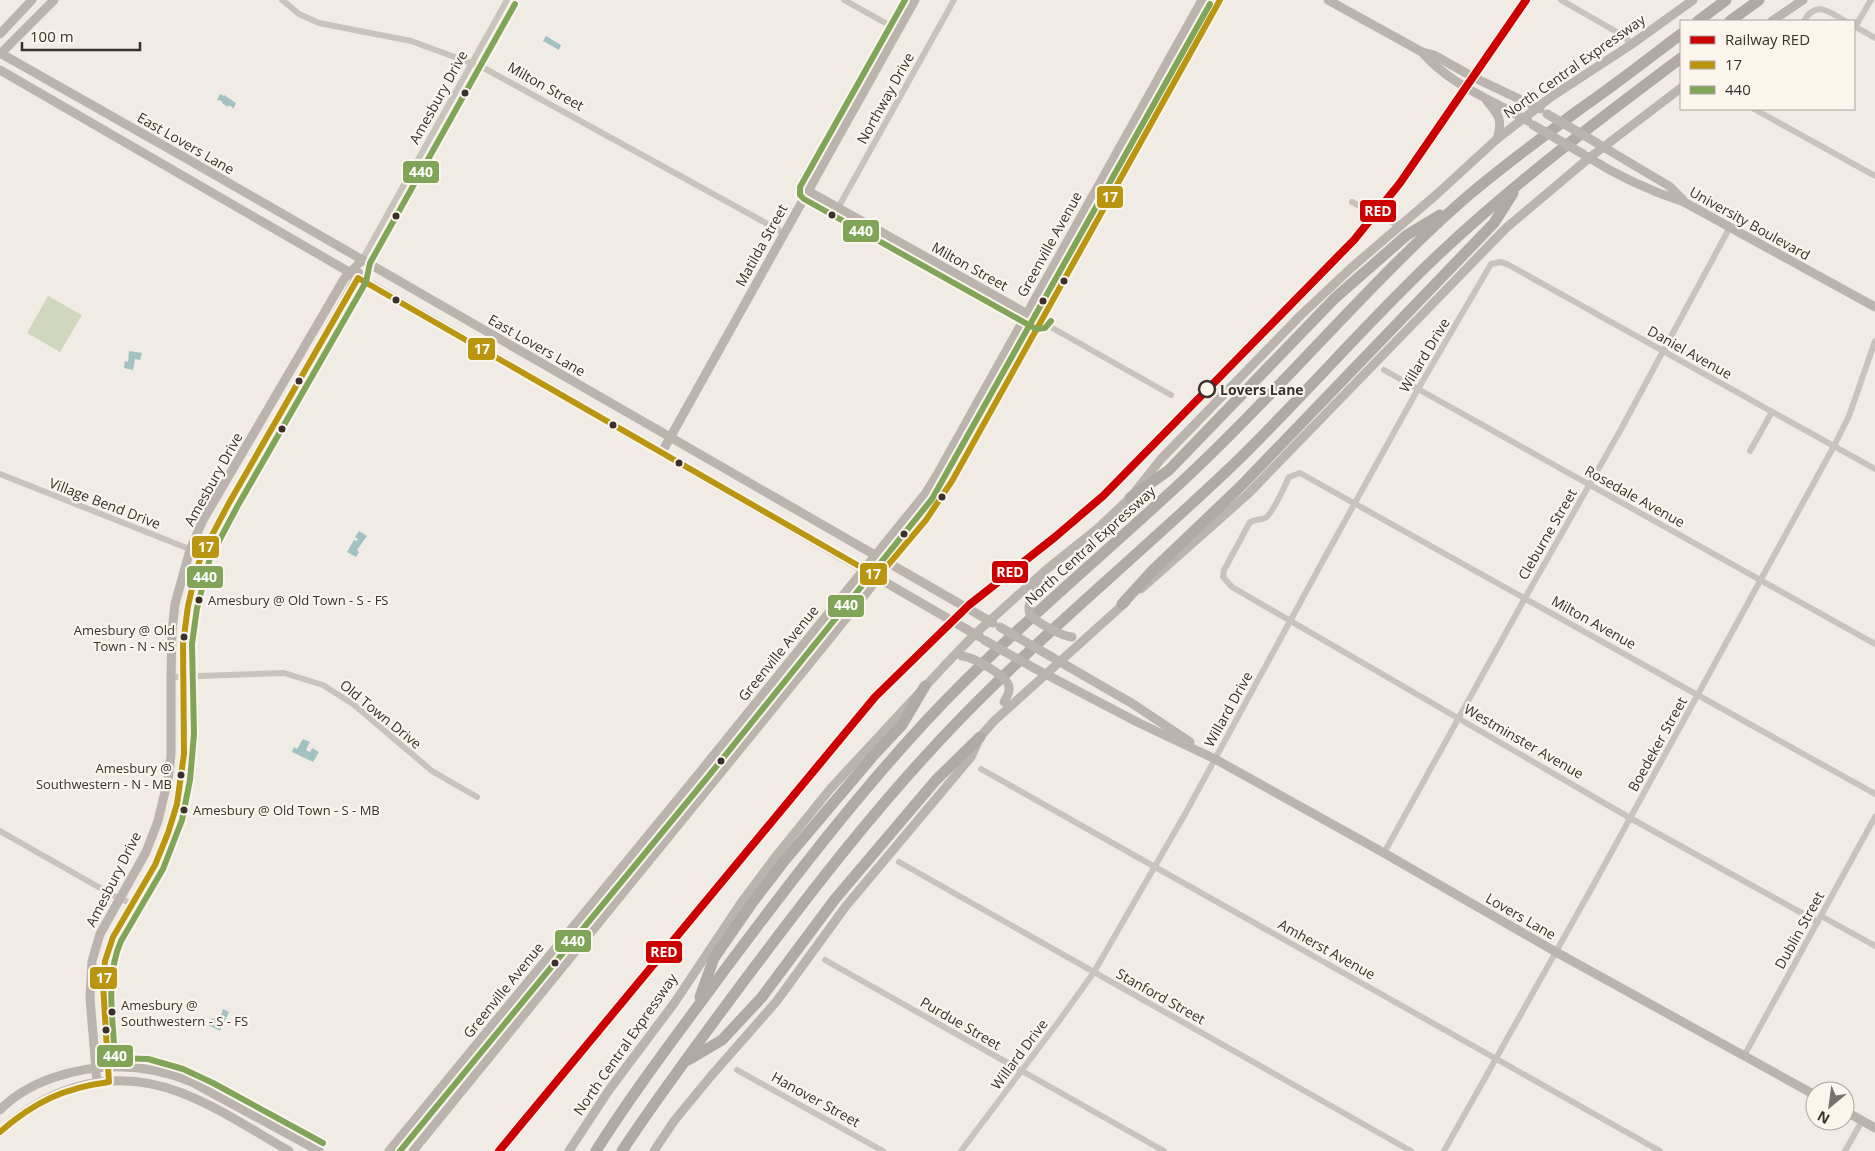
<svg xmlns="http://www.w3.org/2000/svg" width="1875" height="1151" font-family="'Open Sans',sans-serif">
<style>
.green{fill:#d1d6bf}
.water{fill:#a1c2c1}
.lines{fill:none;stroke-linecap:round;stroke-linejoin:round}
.street{stroke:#c9c3be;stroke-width:6}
.secondary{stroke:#bab3ae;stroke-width:9}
.highway{stroke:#afaaa4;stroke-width:11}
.secondary-bridge{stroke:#bab3ae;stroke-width:9}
.bus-1-casing{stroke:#fbf5ee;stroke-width:10}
.bus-2-casing{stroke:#fbf5ee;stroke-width:10}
.bus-1{stroke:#ba950f;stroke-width:6}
.bus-2{stroke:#81a558;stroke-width:6}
.rail-1-casing{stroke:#fbf5ee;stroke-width:11}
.rail-1{stroke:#c00;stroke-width:8}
.bus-dot{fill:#3b302b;stroke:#fbf5ee;stroke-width:2}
.stop-dot{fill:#fbf5ee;stroke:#3b302b;stroke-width:2.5}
.labels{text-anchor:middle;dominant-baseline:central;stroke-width:4.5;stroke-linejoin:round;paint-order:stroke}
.bus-label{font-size:13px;fill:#3b302b;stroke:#fbf5ee;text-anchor:start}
.street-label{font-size:14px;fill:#3b302b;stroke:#fbf5ee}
.stop-label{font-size:14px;font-weight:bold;fill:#3b302b;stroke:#fbf5ee;text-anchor:start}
.line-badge{stroke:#fbf5ee;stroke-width:2}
.badge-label{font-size:14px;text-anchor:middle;font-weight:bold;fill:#fff}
</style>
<rect width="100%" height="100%" fill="#f0ebe5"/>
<path class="green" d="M48,296L82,315L60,352L27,333Z"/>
<g class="water">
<path d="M546,36L561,45L559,50L543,41Z"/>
<path d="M220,94L224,96V95L236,103L233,109L232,107L229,105L228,107L222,103V101L217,100Z"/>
<path d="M129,351L142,353L140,360L135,359L133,370L124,368L125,361L128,362Z"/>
<path d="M359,531L367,536L357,550L359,552L356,557L347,552L354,540L357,541L358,539L355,537Z"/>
<path d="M303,739L310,742L306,750L310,752L312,748L319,752L313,762L292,752L294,747L297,749Z"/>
<path d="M223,1009L229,1012L220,1031L208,1025L212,1018L219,1021Z"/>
</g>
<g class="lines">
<g class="street">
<path d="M282,0L299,14L319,23L411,41L482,67L784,233"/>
<path d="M844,0L898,30"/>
<path d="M1561,0L1622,35L1632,44"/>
<path d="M1804,21C1816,0 1829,12 1845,21"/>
<path d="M1854,26L1875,38"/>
<path d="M1855,27L1871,0"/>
<path d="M1754,109L1875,176"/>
<path d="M1352,202L1399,226"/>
<path d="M838,208L954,0"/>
<path d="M362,260L507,0"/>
<path d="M1040,321L1171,395"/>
<path d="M1384,370L1875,644"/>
<path d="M1750,451L1772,412"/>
<path d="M0,474L202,554"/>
<path d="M171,677L284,673L323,685L353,704L432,771L477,797"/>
<path d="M981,769L1660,1151"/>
<path d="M0,831L116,897L133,904"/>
<path d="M1384,853L1525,598L1620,431L1730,227"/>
<path d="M899,862L1411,1151"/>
<path d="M1821,916L1875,946"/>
<path d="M1818,922L1630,818L1232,587L1223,577L1224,570L1250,522C1256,519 1260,520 1265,518C1273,514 1285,485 1289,477L1300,473L1875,794"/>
<path d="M825,960L1164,1151"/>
<path d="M1744,1056L1875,817"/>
<path d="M737,1070L883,1151"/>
<path d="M961,1151L1059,1021L1094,972L1185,814L1325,557L1418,389L1491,264L1500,262L1507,264L1875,469"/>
<path d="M1444,1151L1594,884L1834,446L1849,416L1875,341"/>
<path d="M1845,1151L1862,1121"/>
</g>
<g class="secondary">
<path d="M1328,0L1422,52L1434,55L1473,77L1540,109"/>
<path d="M1772,21L1803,0"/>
<path d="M0,34L32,0"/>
<path d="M1422,52C1450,85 1492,100 1528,121"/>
<path d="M0,53L189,160L993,623"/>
<path d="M0,54L54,0"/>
<path d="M0,70L980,637"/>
<path d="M1487,101C1499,115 1503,120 1497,139"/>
<path d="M1600,145L1669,186L1683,200"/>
<path d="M1586,156C1616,175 1650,191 1684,202L1875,307"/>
<path d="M808,191L1040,321"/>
<path d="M662,452L915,0"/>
<path d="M1141,589L1248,494L1506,228L1589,158L1681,88"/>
<path d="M1030,602L1044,576"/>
<path d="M1050,656L1133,704L1190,742"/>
<path d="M1034,668L1137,722L1215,759L1384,853L1556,952L1815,1095"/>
<path d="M109,1082L103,985L105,961L113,937L155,865L168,833L177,804L184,754L183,644L188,606L196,571L202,554L229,503L332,323L359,273"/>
<path d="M97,1083L90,998L92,961L100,934L146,852L158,821L163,800L168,780L171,755V677L172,631L175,604L190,550L203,520L344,279L362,260"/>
<path d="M0,1110C14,1095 33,1085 52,1078C99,1062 146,1063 192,1082L319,1151"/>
<path d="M1845,1111L1875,1128"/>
<path d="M0,1132C51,1084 115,1067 182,1093C220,1108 254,1131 289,1151"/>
<path d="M389,1151L700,772L925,494L938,473L1202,0"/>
<path d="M413,1151L832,636L938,503L952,481L1220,0"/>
<path d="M569,1151L609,1090L675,1002L741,903L776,856L831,788L947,663L975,634L1047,569L1097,529L1130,498L1161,459L1301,315L1351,268L1437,194L1497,139L1551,97L1632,44L1693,0"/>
<path d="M654,1151L674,1121L711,1076L776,1002L846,906L971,757L980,737L994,721L1126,602"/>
</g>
<g class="highway">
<path d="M1698,21L1726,0"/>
<path d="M1730,21L1759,0"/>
<path d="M1130,498L1169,470L1335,298L1407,235L1440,215"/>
<path d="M1122,604L1153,570L1240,487L1494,223L1513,193"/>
<path d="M700,997L714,958L752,903L785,860L873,756L902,725L925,686"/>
<path d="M688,1060L722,1040L762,997L835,899L936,780L980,737"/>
<path d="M596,1151C635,1089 680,1031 723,972C788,885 853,800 926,721C1008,633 1103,556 1190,474C1284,386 1366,286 1462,201C1500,168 1540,139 1580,109C1615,85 1648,59 1681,34"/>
<path d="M622,1151C659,1095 699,1042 738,989C809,894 880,801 963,716C1049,628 1144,550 1233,465C1303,397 1366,323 1437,256C1513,184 1597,121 1681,58"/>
</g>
<g class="secondary-bridge">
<path d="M1547,114L1597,143"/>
<path d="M1533,125L1583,154"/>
<path d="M1030,602C1029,606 1028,610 1030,614C1033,621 1064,637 1072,637"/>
<path d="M1000,627L1050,656"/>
<path d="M984,640L1034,668"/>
<path d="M962,656C973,657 1008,676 1009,687C1010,693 1006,698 1004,702"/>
</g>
<defs>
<path id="bus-1" d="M0,1132C34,1102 64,1088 109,1082L103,985L105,961L113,937L155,865L168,833L177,804L184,754L183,644L188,606L196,571L202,554L229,503L358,278L878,577L926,520L952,481L1220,0"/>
<g id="bus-2">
<path d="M905,0L800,187V195L804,199L1036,329L1045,328L1051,321"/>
<path d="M323,1143L213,1083L183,1069L148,1059L115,1058C113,1019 105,977 121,941L163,869L182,820L190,780L194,734L192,644L197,608L210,558L237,507L366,282L370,263L515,4"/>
<path d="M400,1151L707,778L932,499L1210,4"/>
</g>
</defs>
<use href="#bus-1" class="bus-1-casing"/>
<use href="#bus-2" class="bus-2-casing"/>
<use href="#bus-1" class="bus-1"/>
<use href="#bus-2" class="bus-2"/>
<defs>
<path id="rail-1" d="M499,1151L875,697L969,605L1055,537L1103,496L1354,240L1400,183L1526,0"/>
</defs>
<use href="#rail-1" class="rail-1-casing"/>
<use href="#rail-1" class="rail-1"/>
</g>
<g class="bus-dot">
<circle cx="465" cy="93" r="4.5"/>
<circle cx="832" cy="215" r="4.5"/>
<circle cx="396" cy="216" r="4.5"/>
<circle cx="1064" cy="281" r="4.5"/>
<circle cx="396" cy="300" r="4.5"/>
<circle cx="1043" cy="301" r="4.5"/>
<circle cx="299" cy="381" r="4.5"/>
<circle cx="613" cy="425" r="4.5"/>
<circle cx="282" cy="429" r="4.5"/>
<circle cx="679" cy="463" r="4.5"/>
<circle cx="942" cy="497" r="4.5"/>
<circle cx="904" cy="534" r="4.5"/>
<circle cx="199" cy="600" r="4.5"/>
<circle cx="184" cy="637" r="4.5"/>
<circle cx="721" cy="761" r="4.5"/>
<circle cx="181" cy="775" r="4.5"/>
<circle cx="184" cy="810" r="4.5"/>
<circle cx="555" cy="963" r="4.5"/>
<circle cx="112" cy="1012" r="4.5"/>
<circle cx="106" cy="1030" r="4.5"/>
</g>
<circle class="stop-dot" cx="1207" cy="389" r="8"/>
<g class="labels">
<g class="bus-label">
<text x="208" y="600">Amesbury @ Old Town - S - FS</text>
<text x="175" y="630" text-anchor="end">Amesbury @ Old<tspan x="175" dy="16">Town - N - NS</tspan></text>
<text x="172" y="768" text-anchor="end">Amesbury @<tspan x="172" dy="16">Southwestern - N - MB</tspan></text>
<text x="193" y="810">Amesbury @ Old Town - S - MB</text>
<text x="121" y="1005">Amesbury @<tspan x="121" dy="16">Southwestern - S - FS</tspan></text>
</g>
<g class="street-label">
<text transform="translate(1574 66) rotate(-35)">North Central Expressway</text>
<text transform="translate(546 86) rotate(29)">Milton Street</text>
<text transform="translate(438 97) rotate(-61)">Amesbury Drive</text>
<text transform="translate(885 98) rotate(-61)">Northway Drive</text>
<text transform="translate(186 143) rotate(30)">East Lovers Lane</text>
<text transform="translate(1750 223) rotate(29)">University Boulevard</text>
<text transform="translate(1049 244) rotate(-61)">Greenville Avenue</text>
<text transform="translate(761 245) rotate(-61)">Matilda Street</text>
<text transform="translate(970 266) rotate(29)">Milton Street</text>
<text transform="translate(537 345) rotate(30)">East Lovers Lane</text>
<text transform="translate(1690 352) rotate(29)">Daniel Avenue</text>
<text transform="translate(1424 355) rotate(-59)">Willard Drive</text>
<text transform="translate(213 479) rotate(-61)">Amesbury Drive</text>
<text transform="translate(1635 496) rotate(29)">Rosedale Avenue</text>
<text transform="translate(105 503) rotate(21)">Village Bend Drive</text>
<text transform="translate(1547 534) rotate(-60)">Cleburne Street</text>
<text transform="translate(1090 545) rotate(-42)">North Central Expressway</text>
<text transform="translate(1594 622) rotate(29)">Milton Avenue</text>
<text transform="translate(778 653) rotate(-51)">Greenville Avenue</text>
<text transform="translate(1228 709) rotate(-61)">Willard Drive</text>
<text transform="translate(381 714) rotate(39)">Old Town Drive</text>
<text transform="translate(1524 741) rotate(30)">Westminster Avenue</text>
<text transform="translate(1657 744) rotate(-61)">Boedeker Street</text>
<text transform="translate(113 879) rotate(-63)">Amesbury Drive</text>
<text transform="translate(1521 916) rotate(30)">Lovers Lane</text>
<text transform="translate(1799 930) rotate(-61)">Dublin Street</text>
<text transform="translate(1327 949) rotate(29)">Amherst Avenue</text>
<text transform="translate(503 990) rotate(-51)">Greenville Avenue</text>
<text transform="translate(1161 996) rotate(29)">Stanford Street</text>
<text transform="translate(961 1023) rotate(30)">Purdue Street</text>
<text transform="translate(625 1044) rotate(-55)">North Central Expressway</text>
<text transform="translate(1019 1054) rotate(-53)">Willard Drive</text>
<text transform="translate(816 1099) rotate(29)">Hanover Street</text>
</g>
<g class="stop-label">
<text x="1220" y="389">Lovers Lane</text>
</g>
</g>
<g class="line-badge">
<rect x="402" y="160" width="38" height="24" rx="5" fill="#81a558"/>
<rect x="1096" y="185" width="28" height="24" rx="5" fill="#ba950f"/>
<rect x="1359" y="199" width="38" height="24" rx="5" fill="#c00"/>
<rect x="842" y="219" width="38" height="24" rx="5" fill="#81a558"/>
<rect x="467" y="337" width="29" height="24" rx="5" fill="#ba950f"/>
<rect x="191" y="535" width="29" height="24" rx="5" fill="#ba950f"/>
<rect x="991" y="560" width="38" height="24" rx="5" fill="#c00"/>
<rect x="859" y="562" width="29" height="24" rx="5" fill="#ba950f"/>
<rect x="186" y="565" width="38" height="24" rx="5" fill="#81a558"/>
<rect x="827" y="594" width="38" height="24" rx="5" fill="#81a558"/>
<rect x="554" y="929" width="38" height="24" rx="5" fill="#81a558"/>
<rect x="645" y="940" width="38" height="24" rx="5" fill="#c00"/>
<rect x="89" y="966" width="29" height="24" rx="5" fill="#ba950f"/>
<rect x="96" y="1044" width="38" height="24" rx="5" fill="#81a558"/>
</g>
<g class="badge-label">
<text x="421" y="177">440</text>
<text x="1110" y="202">17</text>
<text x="1378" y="216">RED</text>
<text x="861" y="236">440</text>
<text x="482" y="354">17</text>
<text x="206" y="552">17</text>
<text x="1010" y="577">RED</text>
<text x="873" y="579">17</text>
<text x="205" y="582">440</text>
<text x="846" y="610">440</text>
<text x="573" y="946">440</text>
<text x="664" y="957">RED</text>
<text x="104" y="983">17</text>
<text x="115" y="1061">440</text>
</g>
<rect x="1680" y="20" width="175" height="90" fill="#fbf5ee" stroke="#aea6a0"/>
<rect x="1690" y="36" width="25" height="8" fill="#cc0000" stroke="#aea6a0"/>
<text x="1725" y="45" font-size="15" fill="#3b302b">Railway RED</text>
<rect x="1690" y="61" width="25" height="8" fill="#ba950f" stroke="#aea6a0"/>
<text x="1725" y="70" font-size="15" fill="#3b302b">17</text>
<rect x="1690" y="86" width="25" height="8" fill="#81a558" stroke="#aea6a0"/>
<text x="1725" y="95" font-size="15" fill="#3b302b">440</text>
<g transform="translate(1830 1106) rotate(209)"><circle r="24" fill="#fbf5ee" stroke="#aea6a0"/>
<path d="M0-4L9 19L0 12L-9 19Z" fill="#7a716c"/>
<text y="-8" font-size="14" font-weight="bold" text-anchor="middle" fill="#3b302b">N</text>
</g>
<path d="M22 42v8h118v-8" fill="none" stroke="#3b302b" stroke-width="2.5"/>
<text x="30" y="42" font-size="15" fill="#3b302b" stroke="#fbf5ee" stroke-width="4" paint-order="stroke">100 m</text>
</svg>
